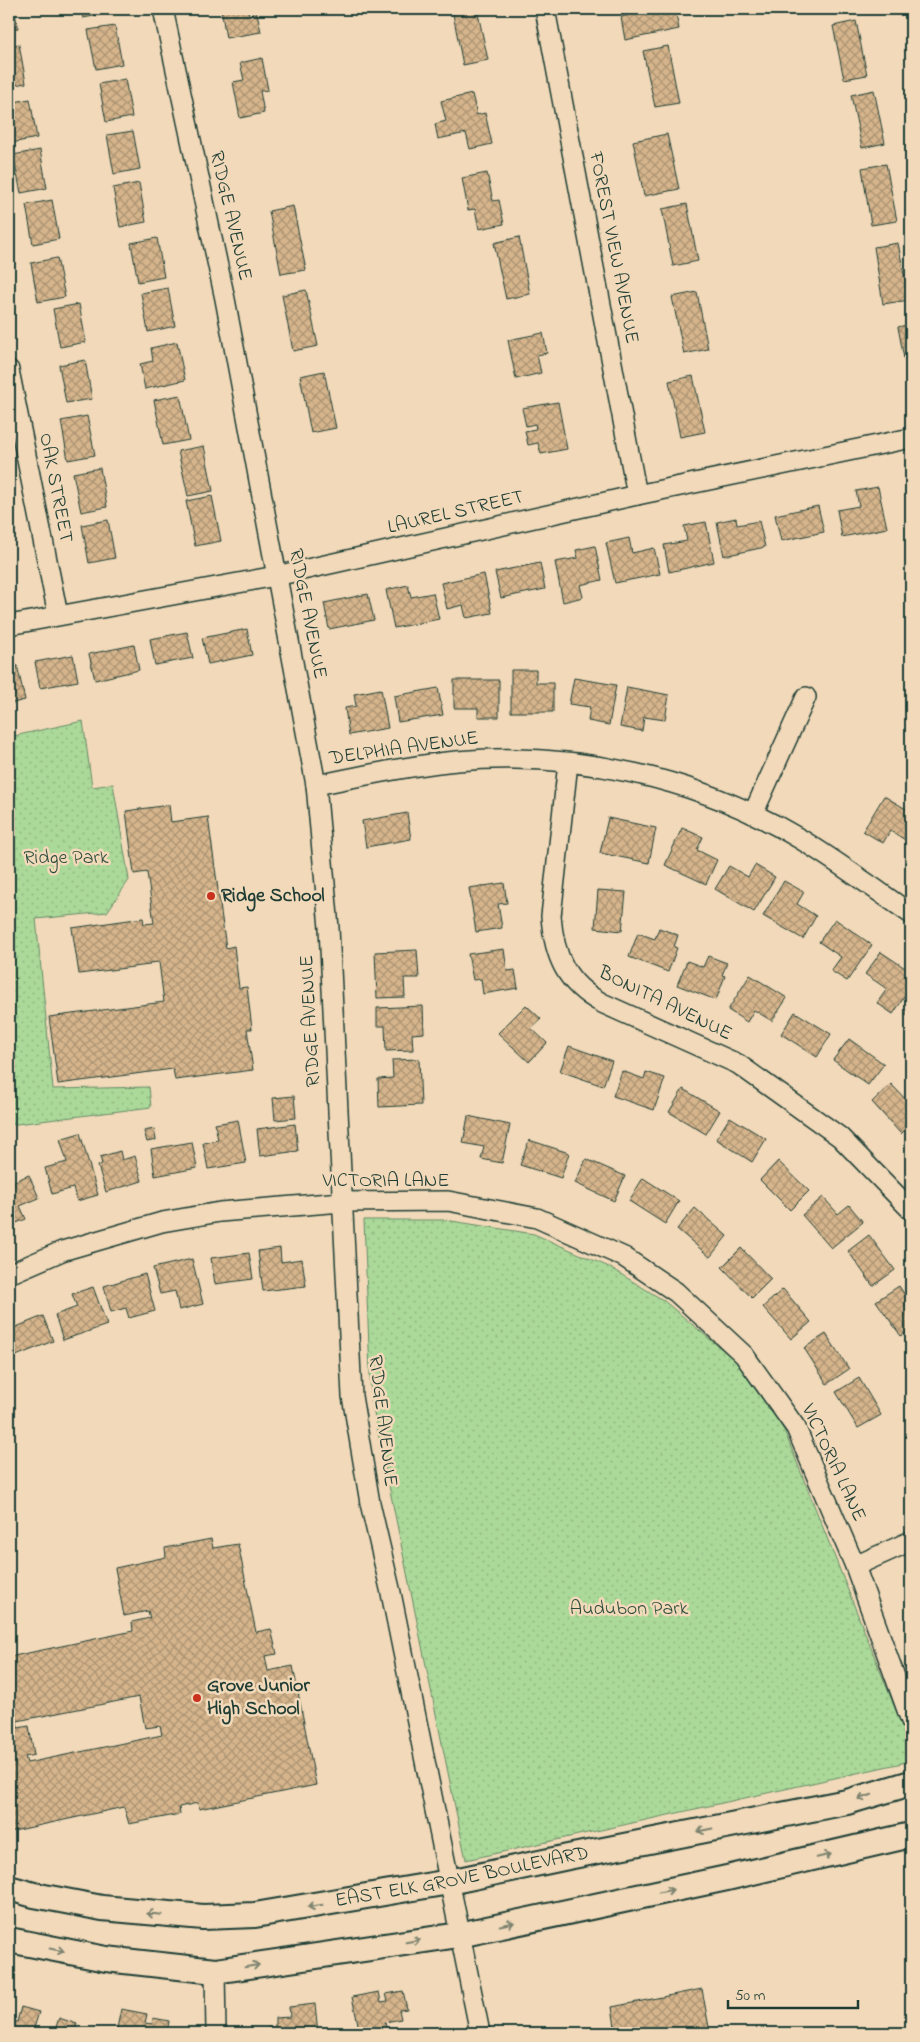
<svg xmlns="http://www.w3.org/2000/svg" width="920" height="2042" font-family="'Indie Flower',sans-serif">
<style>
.park{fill:url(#park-dots);stroke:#658b66}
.building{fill:url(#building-cross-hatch);stroke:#1f3d34;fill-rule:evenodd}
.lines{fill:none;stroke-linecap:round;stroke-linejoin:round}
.minor-casing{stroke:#1f3d34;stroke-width:22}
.tertiary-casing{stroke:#1f3d34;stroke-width:28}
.minor{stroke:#f1d9b9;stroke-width:19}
.tertiary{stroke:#f1d9b9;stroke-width:24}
.oneway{stroke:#7d8370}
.poi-dot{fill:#c8321e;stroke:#f1d9b9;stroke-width:2}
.labels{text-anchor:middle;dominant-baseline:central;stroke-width:5;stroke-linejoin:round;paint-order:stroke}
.street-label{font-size:20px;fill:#1f3d34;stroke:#f1d9b9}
.park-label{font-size:20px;fill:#2d4d3e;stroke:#f1d9b9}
.poi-label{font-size:20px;font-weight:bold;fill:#1f3d34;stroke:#f1d9b9;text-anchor:start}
</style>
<defs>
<pattern id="park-dots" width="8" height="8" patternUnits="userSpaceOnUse" patternTransform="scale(1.25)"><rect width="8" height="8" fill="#abd999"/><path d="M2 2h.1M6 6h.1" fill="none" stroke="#93bb84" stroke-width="1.8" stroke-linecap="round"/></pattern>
<pattern id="building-cross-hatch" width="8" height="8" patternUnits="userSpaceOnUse" patternTransform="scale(1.25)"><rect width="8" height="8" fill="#d6b58c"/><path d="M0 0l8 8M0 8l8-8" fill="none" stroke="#ad9473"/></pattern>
</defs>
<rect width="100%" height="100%" fill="#f1d9b9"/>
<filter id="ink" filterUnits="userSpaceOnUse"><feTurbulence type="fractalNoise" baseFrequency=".02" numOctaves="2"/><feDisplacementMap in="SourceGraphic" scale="10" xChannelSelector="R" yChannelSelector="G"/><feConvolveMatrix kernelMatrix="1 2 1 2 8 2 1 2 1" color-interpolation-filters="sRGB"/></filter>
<g filter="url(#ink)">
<g class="park">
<path d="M83,721L92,787L113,784L129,880L107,912L36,919L53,1089L149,1087L151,1107L9,1125V737Z"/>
<path d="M364,1220H445L534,1234L609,1267L663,1300L736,1361L784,1430L911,1748V1761L466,1860L371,1398Z"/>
</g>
<g class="building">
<path d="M9,9H14L18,28L9,30Z"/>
<path d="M81,9H109L110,13L83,18Z"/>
<path d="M221,9H248L249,15L257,13L261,32L226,38Z"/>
<path d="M452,9H477L488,60L463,65Z"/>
<path d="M636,9H661V10L675,9L679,29L625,40L621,17L637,13Z"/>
<path d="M856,21L867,75L844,79L833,26Z"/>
<path d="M115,26L122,64L96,69L88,30Z"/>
<path d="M19,44L26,83L9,86V46Z"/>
<path d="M668,46L679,103L655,107L643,51Z"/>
<path d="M262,58L268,90L260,91L264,113L240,118L233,82L244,80L240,63Z"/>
<path d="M125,79L132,117L106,122L99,84Z"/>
<path d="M874,90L885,143L862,148L851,95Z"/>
<path d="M472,94L477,115L485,113L492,144L470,149L466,133L438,139L435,124L446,121L441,101Z"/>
<path d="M30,99L37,138L11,143L9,131V103Z"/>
<path d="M133,131L140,169L114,174L107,135Z"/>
<path d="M667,134L679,189L644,196L633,141Z"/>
<path d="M40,150L47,188L21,193L13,155Z"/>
<path d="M886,164L897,221L871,225L862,168Z"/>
<path d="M487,173L493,201L499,200L504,224L479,229L475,209L468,210L462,178Z"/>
<path d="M139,183L146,222L120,227L113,188Z"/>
<path d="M52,200L59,239L33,244L26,205Z"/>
<path d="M687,204L698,261L673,266L662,209Z"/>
<path d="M293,206L306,270L281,274L269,211Z"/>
<path d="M519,237L530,294L506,299L494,243Z"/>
<path d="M157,238L164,277L138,282L131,243Z"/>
<path d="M898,243L909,300L883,304L874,247Z"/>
<path d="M57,258L65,297L38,302L31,263Z"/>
<path d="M168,288L175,326L148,332L141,293Z"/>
<path d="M306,290L318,346L293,351L282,295Z"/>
<path d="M697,292L708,349L684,354L672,297Z"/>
<path d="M79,304L86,342L60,347L53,309Z"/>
<path d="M911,324V385H909L898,327Z"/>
<path d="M543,333L547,353L537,355L541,373L516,379L508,340Z"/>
<path d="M177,342L185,380L145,389L140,364L153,361L151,348Z"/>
<path d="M85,360L92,399L66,403L59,365Z"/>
<path d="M324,371L336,428L311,433L300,376Z"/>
<path d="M693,376L705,432L680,437L669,381Z"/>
<path d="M180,395L189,440L163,445L154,400Z"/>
<path d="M558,402L567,449L541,454L538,443L528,445L525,431L536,429L535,424L526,426L522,408Z"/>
<path d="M87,416L95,455L68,460L61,421Z"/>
<path d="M204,446L213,491L188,496L178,451Z"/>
<path d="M100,468L107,507L81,512L73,473Z"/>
<path d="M878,487L887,528L842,537L837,510L859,506L856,491Z"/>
<path d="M212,496L221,541L195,546L186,501Z"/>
<path d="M818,506L824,532L781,541L775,515Z"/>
<path d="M736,518L737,525L759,521L765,547L724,556L717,522Z"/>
<path d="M108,520L115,558L89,563L82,525Z"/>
<path d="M706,522L714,562L669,572L664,545L687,541L684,526Z"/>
<path d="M629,538L632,553L654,548L660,574L615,583L606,543Z"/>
<path d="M595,546L602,580L580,585L583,597L563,602L555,562L578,558L576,550Z"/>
<path d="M540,563L545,589L501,598L495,572Z"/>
<path d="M484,574L492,613L466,618L463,605L447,609L441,583Z"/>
<path d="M408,585L411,597L433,593L439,619L394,628L386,590Z"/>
<path d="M368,594L374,620L329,629L324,603Z"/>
<path d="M247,629L252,655L208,664L202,638Z"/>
<path d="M187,632L193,658L155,665L150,639Z"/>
<path d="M134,645L139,670L95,680L89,654Z"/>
<path d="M73,655L78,681L40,688L35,662Z"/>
<path d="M17,665L25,700L9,704V667Z"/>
<path d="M511,670H536V683H553V712H511Z"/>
<path d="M574,678L616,685L609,725L588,721L590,707L569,704Z"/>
<path d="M454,680H499V717H478V708H454Z"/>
<path d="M627,687L669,695L665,720L644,717L642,731L620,727Z"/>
<path d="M438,688L443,715L398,722L394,696Z"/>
<path d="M381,689L388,728L349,735L345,708L356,706L354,694Z"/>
<path d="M884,796L911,812V839L909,842L890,831L883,843L863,831Z"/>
<path d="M169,805L171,822L208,817L226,948L234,946L239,988L247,987L252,1029H247L253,1070L175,1080L173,1069L58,1084L49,1017L164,1002L159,962L149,963V965L79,974L72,928L143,918L144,924L154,923L147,872L134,874L126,811Z"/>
<path d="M407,813L411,839L366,847L362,821Z"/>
<path d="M608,818L656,828L649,863L600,853Z"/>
<path d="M682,828L703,837L697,850L717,860L706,884L665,865Z"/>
<path d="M755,865L775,877L754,912L715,889L729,866L748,877Z"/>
<path d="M784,881L804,892L797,904L816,916L803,939L763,916Z"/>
<path d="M504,883L507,903L498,904L502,928L476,932L469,888Z"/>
<path d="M598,890L626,892L622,931L595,928Z"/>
<path d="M835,919L872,945L847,981L831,971L841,957L819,942Z"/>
<path d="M659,928L678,935L674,947L677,948L668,972L629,957L638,933L655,939Z"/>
<path d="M504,949L507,971L515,970L518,988L483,994L481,979L473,980L468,954Z"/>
<path d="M417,950L419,978H404L405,997L377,998L375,952Z"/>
<path d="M881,952L911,972V987L893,1014L877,1003L887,989L865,974Z"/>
<path d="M708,956L727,963L722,975L725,976L716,1000L677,985L687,961L703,967Z"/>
<path d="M750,975L787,998L772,1021L754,1010L747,1022L728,1010Z"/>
<path d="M526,1005L541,1019L531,1028L547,1043L529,1062L498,1033Z"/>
<path d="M423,1006L424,1033L412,1034L413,1050L386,1051L385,1026H377V1008Z"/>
<path d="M911,1006V1019L905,1014Z"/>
<path d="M795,1012L831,1034L817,1057L781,1034Z"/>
<path d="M849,1039L884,1064L868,1085L833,1060Z"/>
<path d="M569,1046L612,1061L603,1086L560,1071Z"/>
<path d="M419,1059L421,1105L379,1107L378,1079L393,1078L392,1060Z"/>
<path d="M622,1071L644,1079L646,1072L665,1078L654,1110L613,1096Z"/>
<path d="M891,1084L911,1105V1124L901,1134L872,1102Z"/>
<path d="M683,1089L720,1111L706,1134L669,1112Z"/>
<path d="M294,1096L296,1118L275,1120L273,1098Z"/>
<path d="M468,1116L510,1125L502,1163L481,1159L484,1147L463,1143Z"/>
<path d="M730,1117L766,1139L752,1162L716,1139Z"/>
<path d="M238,1120L246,1163L208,1169L203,1143L218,1140L215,1124Z"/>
<path d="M295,1124L298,1151L260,1156L257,1129Z"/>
<path d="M154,1129L156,1140L147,1142L144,1131Z"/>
<path d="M80,1133L98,1195L77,1201L73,1188L52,1194L45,1168L67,1162L60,1139Z"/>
<path d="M529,1140L569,1153L561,1178L520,1165Z"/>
<path d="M192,1142L197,1168L155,1176L151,1149Z"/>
<path d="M120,1151L122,1160L135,1156L142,1181L106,1192L98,1166L102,1164L100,1157Z"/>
<path d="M586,1159L625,1176L614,1201L575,1183Z"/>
<path d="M778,1161L809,1191L790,1210L760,1180Z"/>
<path d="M29,1175L39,1198L20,1206L26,1219L9,1226V1181L10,1183Z"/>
<path d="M643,1178L679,1201L665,1224L629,1201Z"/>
<path d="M823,1197L838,1214L849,1205L863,1222L831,1248L802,1215Z"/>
<path d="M695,1208L727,1236L710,1257L677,1229Z"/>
<path d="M869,1235L895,1270L873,1286L848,1251Z"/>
<path d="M280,1248L281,1262L302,1259L306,1286L263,1291L258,1251Z"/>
<path d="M741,1248L771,1279L752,1298L722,1267Z"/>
<path d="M249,1253L253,1279L215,1284L211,1258Z"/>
<path d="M192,1259L203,1304L179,1310L175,1291L160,1294L153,1268Z"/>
<path d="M145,1274L155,1311L129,1318L126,1308L111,1312L104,1286Z"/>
<path d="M899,1286L911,1304V1329L901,1336L876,1301Z"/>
<path d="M93,1287L107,1325L63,1340L55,1315L77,1307L72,1294Z"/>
<path d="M783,1289L811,1322L791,1339L763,1307Z"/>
<path d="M43,1316L53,1341L16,1356L9,1336V1330Z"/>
<path d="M826,1334L849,1369L827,1384L804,1348Z"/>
<path d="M859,1378L881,1415L858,1428L836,1392Z"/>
<path d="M211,1539L213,1548L238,1544L256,1632L271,1629L277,1654L265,1656L268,1671L293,1666L316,1785L199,1809L198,1803L179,1807L180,1814L129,1824L124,1807L9,1832V1657L133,1631L132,1622L150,1618L148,1611L124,1616L115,1568L166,1557L165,1548ZM139,1697L145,1728L160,1726L162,1735L27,1763L25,1757L34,1755L29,1726L18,1728L17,1721Z"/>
<path d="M9,1619L14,1641L9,1642Z"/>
<path d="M702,1989L710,2033H616L612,2007Z"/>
<path d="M403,1991L407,2009L399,2010L401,2019L385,2022L387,2033H360L352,1997L379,1992L381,2002L388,2001L386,1994Z"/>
<path d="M315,2004L318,2033H268L267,2028L275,2027V2018L290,2017L289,2007Z"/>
<path d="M21,2007L39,2012L34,2028L52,2033H9V2019L17,2022Z"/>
<path d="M121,2009L147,2014L145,2023L152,2024L153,2018L169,2021L167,2033H116Z"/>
<path d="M59,2018L77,2024L74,2033H54Z"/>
</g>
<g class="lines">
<defs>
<g id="minor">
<path d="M163,9L225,299L316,785L329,928L352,1396L370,1503L391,1593L480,2033"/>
<path d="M545,9L637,495"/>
<path d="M9,370L58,615"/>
<path d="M9,625L276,576L637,495L911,438"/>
<path d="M568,763L551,916C554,956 566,984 602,1003L738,1064L840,1137L911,1210"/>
<path d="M316,785C363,776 410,765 457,761C575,750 701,779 802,840C839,863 875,889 911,914"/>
<path d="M753,814L806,697"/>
<path d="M9,1274L62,1251L162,1222L220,1212L342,1202L448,1201L537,1218L624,1257L676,1292L744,1355L796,1428L855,1566L911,1721"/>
<path d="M855,1566L911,1541"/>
<path d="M215,1971L216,2033"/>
</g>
<g id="tertiary">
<path id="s1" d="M9,1888L34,1895L102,1908L203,1917L255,1915L449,1882L568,1857L847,1802L911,1783"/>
<path d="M9,1940L106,1959L215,1971L459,1935L727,1878L911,1835"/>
</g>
</defs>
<use href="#minor" class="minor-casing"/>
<use href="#tertiary" class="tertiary-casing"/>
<use href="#minor" class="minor"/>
<use href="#tertiary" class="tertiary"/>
</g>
<defs><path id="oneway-shaft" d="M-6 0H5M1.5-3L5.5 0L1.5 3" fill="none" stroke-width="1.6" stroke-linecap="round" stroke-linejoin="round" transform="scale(1.25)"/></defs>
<g class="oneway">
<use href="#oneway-shaft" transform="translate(865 1797) rotate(163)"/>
<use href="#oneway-shaft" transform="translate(705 1830) rotate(169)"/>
<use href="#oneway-shaft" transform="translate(824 1856) rotate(-13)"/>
<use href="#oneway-shaft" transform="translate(666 1891) rotate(-12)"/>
<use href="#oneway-shaft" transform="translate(315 1906) rotate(171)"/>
<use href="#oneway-shaft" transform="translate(154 1914) rotate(-174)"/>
<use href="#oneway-shaft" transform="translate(507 1924) rotate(-12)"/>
<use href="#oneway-shaft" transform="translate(413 1941) rotate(-9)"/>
<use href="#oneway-shaft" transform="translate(57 1950) rotate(11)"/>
<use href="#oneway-shaft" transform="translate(252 1966) rotate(-9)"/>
</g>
</g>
<g class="poi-dot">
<circle cx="211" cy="896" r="5"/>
<circle cx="197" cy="1698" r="5"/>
</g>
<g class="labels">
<g class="street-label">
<text transform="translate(230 216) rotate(77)">RIDGE AVENUE</text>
<text transform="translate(613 248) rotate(79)">FOREST VIEW AVENUE</text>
<text transform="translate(55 488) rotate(79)">OAK STREET</text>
<text transform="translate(456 513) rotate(-13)">LAUREL STREET</text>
<text transform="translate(307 614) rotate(79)">RIDGE AVENUE</text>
<text transform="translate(404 749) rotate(-8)">DELPHIA AVENUE</text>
<text transform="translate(665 1004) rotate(26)">BONITA AVENUE</text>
<text transform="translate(311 1021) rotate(-93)">RIDGE AVENUE</text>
<text x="386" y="1181">VICTORIA LANE</text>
<text transform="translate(382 1421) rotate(83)">RIDGE AVENUE</text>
<text transform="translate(833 1463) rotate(65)">VICTORIA LANE</text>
<text stroke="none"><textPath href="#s1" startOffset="459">EAST ELK GROVE BOULEVARD</textPath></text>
</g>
<g class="park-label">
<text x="66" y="858">Ridge Park</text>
<text x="629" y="1609">Audubon Park</text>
</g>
<g class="poi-label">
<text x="221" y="896">Ridge School</text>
<text x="207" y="1686">Grove Junior<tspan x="207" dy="23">High School</tspan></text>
</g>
</g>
<rect width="920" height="2042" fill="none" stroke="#f1d9b9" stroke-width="30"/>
<rect x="15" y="15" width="890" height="2012" fill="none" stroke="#1f3d34" stroke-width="2" filter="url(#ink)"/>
<path d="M728 2000v8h130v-8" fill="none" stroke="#1f3d34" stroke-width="2.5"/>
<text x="735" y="2000" font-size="15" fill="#1f3d34" stroke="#f1d9b9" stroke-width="4" paint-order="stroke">50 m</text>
</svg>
